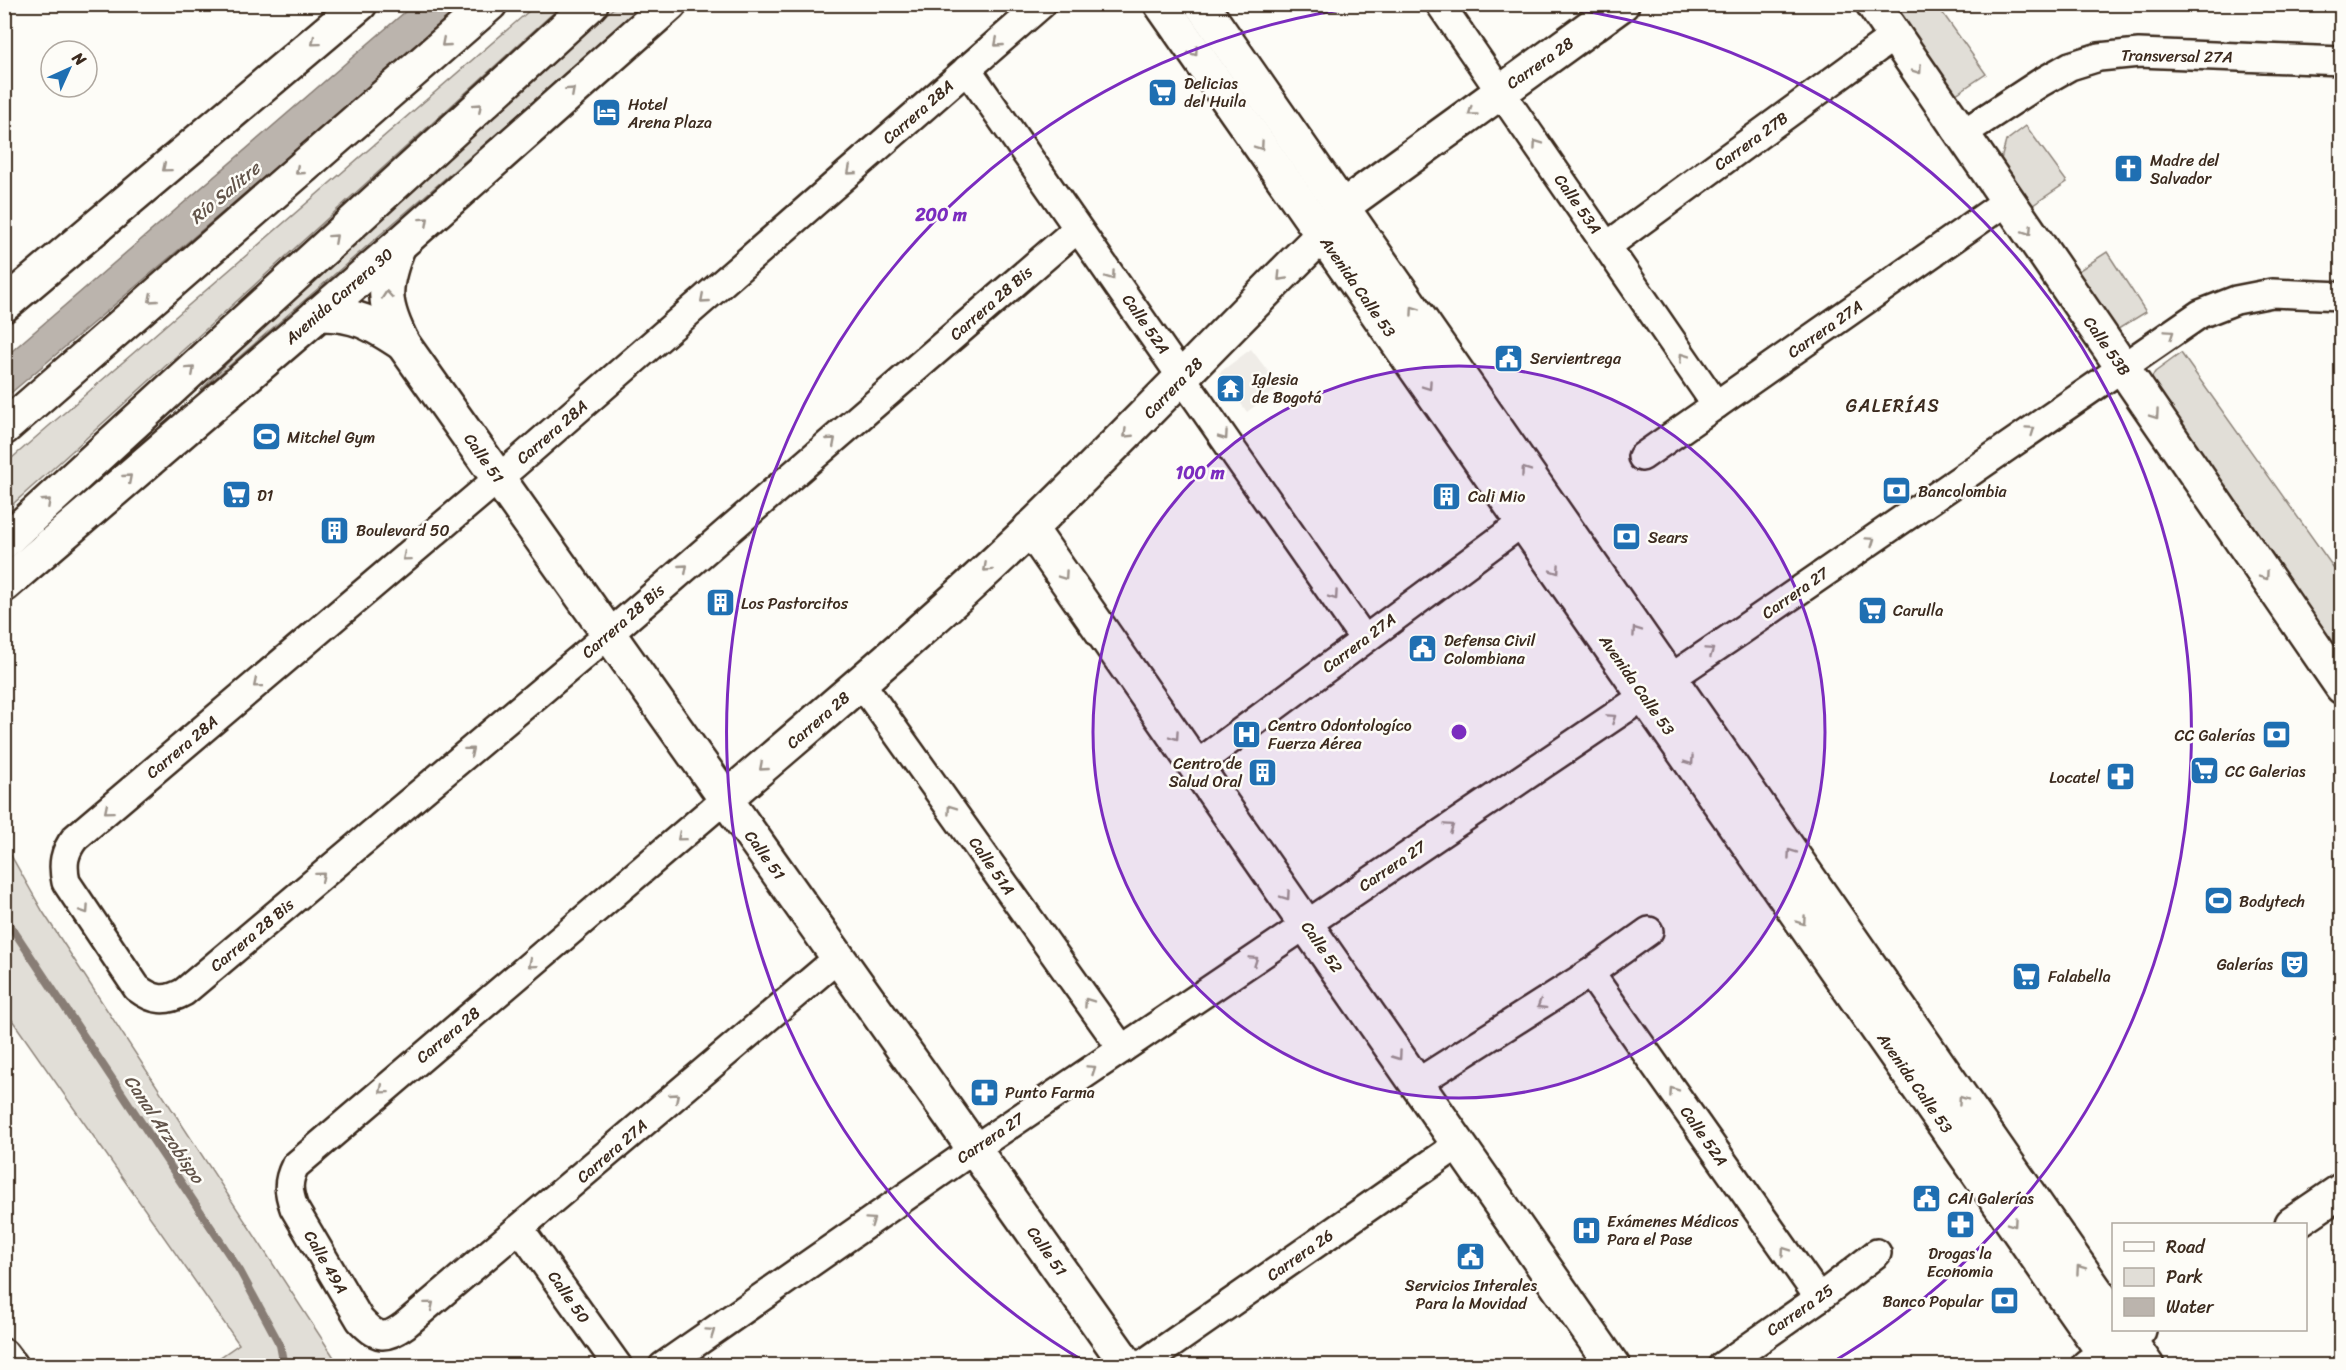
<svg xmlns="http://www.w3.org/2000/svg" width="2346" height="1370" font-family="Sriracha,sans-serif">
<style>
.built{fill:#efece7}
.green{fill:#e1ded7;stroke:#8e847a;stroke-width:1.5}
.water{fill:#bbb4ad;stroke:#887d74;stroke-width:1.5}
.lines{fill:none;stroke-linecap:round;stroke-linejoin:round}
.stream{stroke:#887d74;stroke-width:8}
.street-casing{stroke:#3b2a1e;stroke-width:32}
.secondary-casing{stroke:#3b2a1e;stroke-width:38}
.highway-casing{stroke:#3b2a1e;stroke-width:38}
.street{stroke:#fdfcf7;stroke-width:27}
.secondary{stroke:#fdfcf7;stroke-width:33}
.highway{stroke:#fdfcf7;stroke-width:33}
.oneway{stroke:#9c938a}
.ring{fill:none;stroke:#7b2cbf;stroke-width:3}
.labels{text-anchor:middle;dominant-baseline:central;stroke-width:5;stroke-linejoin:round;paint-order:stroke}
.street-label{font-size:16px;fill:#3b2a1e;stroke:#fdfcf7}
.poi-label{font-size:16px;fill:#3b2a1e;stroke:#fdfcf7;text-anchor:start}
.water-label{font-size:18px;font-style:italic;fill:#615349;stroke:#fdfcf7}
.neighbourhood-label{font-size:18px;letter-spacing:1.5px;fill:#3b2a1e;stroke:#fdfcf7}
.centre{fill:#7b2cbf;stroke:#fdfcf7;stroke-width:3}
.ring-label{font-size:18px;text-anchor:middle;font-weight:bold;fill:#7b2cbf;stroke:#fdfcf7;stroke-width:5;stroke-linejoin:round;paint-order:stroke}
</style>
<rect width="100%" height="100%" fill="#fdfcf7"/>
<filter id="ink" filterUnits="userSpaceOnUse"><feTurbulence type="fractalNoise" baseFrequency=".0167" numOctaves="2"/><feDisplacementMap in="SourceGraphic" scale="12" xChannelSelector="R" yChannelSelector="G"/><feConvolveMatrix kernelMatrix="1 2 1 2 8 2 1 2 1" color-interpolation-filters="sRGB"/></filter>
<g filter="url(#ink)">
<path class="built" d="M1251,349L1280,387L1247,412L1219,373Z"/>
<g class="green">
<path d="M537,4L562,5L60,462L5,511V464Z"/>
<path d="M617,5H645L199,392L361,228Z"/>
<path d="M1888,5H1937L1986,74L1953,96Z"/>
<path d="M2026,126L2067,182L2030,207L2000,163L2006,141Z"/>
<path d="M2107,252L2146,312L2115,331L2075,273Z"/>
<path d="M2181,353L2341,578V663L2149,382L2155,372Z"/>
<path d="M4,843L43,912L339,1365H209L239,1344L5,1010Z"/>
</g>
<path class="water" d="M413,5H466L5,398V357Z"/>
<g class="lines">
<path class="stream" d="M4,916L240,1271L280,1345L284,1366"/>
<defs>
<g id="street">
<path d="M1042,4L514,465L75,838C64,852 62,864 66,882L137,988C154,1001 166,1002 184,992L609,634L1077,229"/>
<path d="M1440,4L1716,405"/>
<path d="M967,69L1364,639"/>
<path d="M1962,134L2040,83L2070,66L2099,57L2139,53L2342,61"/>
<path d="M1607,246L1894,36"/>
<path d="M1642,457L2007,201"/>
<path d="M861,683L1122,1049"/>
<path d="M1195,766L1523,522"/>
<path d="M725,799L295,1166C287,1182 288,1191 294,1208L360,1320C377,1338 385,1340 405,1325L838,958"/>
<path d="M1590,973L1819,1298"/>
<path d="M1417,1083L1590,973L1649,931"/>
<path d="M520,1229L618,1366"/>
<path d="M4,1353L14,1366"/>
<path d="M663,1366L974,1149L1739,632L2200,314L2236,300L2272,293L2342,296"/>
<path d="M1140,1366L1459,1144"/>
<path d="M1722,1366L1819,1298L1877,1253"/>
</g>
<g id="secondary">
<path d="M1161,4L2113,1366"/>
<path d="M1201,4L2114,1317"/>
<path d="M1873,4L2342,687"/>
<path d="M1342,207L1622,4"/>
<path d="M399,245C382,287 382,303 403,344L1128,1366"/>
<path d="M318,314C355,313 373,324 403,344"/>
<path d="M1030,528L1613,1366"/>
<path d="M725,799C828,710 933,623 1031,528C1130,432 1224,332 1322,235"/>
<path d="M2292,1224L2342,1190"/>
<path d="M2122,1330L2147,1366"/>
<path d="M2088,1366L2139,1330"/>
</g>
<g id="highway">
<path d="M4,305L360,4"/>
<path d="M4,428L490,4"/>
<path d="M4,542L591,4"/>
<path d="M4,585L399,245L670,4"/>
</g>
</defs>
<use href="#street" class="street-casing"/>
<use href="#secondary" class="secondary-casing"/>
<use href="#highway" class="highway-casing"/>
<use href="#street" class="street"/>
<use href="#secondary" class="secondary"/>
<use href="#highway" class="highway"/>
</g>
<defs><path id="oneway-chevron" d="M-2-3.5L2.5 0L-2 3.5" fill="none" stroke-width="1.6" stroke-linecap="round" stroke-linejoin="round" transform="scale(1.5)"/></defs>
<g class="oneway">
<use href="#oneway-chevron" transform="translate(315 42) rotate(140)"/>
<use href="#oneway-chevron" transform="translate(445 43) rotate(139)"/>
<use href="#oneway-chevron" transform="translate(998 43) rotate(139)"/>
<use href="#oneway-chevron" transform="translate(1194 52) rotate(55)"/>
<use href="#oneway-chevron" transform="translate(1918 70) rotate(55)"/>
<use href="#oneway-chevron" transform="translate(571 91) rotate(-42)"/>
<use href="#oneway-chevron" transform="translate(478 107) rotate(-42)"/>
<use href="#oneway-chevron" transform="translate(1472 112) rotate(144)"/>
<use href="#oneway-chevron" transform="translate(1537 144) rotate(-125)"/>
<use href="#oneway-chevron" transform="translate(1260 146) rotate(55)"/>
<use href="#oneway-chevron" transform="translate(166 168) rotate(140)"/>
<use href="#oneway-chevron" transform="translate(299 171) rotate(139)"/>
<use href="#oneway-chevron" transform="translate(851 171) rotate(139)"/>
<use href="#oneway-chevron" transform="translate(425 221) rotate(-42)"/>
<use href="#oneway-chevron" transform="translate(2028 231) rotate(56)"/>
<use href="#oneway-chevron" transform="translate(334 238) rotate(-42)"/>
<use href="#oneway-chevron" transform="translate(1111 276) rotate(55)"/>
<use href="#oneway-chevron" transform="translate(1281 277) rotate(134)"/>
<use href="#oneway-chevron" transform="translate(387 295) rotate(-95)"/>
<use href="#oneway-chevron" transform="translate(152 299) rotate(139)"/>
<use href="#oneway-chevron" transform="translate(704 299) rotate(139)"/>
<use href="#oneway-chevron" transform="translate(1414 310) rotate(-125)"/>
<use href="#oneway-chevron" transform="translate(2170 334) rotate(-34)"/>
<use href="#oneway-chevron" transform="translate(1683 357) rotate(-125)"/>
<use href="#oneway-chevron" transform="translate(191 370) rotate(-42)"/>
<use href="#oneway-chevron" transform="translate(1428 386) rotate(55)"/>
<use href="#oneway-chevron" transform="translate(2155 415) rotate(55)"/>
<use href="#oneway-chevron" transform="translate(2031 430) rotate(-35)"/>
<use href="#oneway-chevron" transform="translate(1127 434) rotate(136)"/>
<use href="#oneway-chevron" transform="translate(1224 436) rotate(55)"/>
<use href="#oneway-chevron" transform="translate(832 441) rotate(-41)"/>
<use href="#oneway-chevron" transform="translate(1525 471) rotate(-125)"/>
<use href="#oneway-chevron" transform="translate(128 478) rotate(-41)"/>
<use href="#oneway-chevron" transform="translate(47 502) rotate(-43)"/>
<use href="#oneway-chevron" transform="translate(1871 541) rotate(-35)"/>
<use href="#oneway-chevron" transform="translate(406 557) rotate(140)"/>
<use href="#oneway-chevron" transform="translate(684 568) rotate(-41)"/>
<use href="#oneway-chevron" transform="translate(987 568) rotate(138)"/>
<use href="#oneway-chevron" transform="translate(1556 570) rotate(55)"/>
<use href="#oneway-chevron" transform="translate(1064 576) rotate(55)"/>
<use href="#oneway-chevron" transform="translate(2265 576) rotate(55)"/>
<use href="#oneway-chevron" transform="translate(1334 596) rotate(55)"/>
<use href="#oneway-chevron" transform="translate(1636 631) rotate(-125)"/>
<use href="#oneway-chevron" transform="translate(1710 651) rotate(-34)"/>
<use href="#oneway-chevron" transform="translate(257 684) rotate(140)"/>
<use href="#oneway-chevron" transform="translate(1612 718) rotate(-34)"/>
<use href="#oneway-chevron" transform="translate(1175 736) rotate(55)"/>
<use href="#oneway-chevron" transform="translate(470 751) rotate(-40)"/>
<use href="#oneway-chevron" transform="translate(1690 761) rotate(55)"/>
<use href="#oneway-chevron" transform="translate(763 767) rotate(139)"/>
<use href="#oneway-chevron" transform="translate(951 809) rotate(-125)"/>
<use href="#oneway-chevron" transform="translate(108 810) rotate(140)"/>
<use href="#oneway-chevron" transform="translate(1450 827) rotate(-34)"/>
<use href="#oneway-chevron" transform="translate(681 837) rotate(140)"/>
<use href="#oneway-chevron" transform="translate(1791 853) rotate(-125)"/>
<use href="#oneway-chevron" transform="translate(321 876) rotate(-40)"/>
<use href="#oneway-chevron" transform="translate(1286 896) rotate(55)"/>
<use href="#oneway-chevron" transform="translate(85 910) rotate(56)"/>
<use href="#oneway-chevron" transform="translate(1802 921) rotate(55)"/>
<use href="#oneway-chevron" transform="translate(1254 960) rotate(-34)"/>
<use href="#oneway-chevron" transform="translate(532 964) rotate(140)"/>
<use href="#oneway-chevron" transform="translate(1088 1002) rotate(-125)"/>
<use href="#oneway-chevron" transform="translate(1541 1005) rotate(148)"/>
<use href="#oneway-chevron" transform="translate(1398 1056) rotate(55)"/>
<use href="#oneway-chevron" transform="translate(1092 1069) rotate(-34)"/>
<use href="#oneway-chevron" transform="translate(383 1090) rotate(140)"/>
<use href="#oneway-chevron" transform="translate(1673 1091) rotate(-125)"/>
<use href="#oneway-chevron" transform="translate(675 1097) rotate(-41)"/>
<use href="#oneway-chevron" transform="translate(1962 1100) rotate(-125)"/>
<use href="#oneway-chevron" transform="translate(871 1221) rotate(-35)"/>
<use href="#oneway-chevron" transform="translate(2013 1223) rotate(55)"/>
<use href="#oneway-chevron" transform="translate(1785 1251) rotate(-125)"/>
<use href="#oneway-chevron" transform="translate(2080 1269) rotate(-125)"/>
<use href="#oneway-chevron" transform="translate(430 1305) rotate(-40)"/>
<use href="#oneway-chevron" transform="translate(711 1332) rotate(-35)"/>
</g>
</g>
<circle cx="1459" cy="732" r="366" fill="#7b2cbf" fill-opacity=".12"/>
<g class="ring">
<circle cx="1459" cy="732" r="366"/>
<path d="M1087 1363A732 732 0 0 1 1376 5M1542 5A732 732 0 0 1 1831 1363"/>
</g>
<defs>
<symbol id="supermarket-square" viewBox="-11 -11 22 22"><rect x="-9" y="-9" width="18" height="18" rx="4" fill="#1f6fb2" stroke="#fdfcf7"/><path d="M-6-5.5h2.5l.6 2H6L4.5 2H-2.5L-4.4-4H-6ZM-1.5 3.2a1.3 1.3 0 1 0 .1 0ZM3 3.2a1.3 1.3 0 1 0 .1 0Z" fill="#fff"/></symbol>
<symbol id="hotel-square" viewBox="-11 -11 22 22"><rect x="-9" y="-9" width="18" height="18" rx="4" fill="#1f6fb2" stroke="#fdfcf7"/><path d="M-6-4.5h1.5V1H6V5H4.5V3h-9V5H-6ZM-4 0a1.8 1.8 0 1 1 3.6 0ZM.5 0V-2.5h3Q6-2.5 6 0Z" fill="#fff"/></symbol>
<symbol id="church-square" viewBox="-11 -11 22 22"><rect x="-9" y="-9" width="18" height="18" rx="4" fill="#1f6fb2" stroke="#fdfcf7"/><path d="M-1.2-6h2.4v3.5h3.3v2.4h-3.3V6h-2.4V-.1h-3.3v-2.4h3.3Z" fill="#fff"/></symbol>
<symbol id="civic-square" viewBox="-11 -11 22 22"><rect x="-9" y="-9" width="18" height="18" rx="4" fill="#1f6fb2" stroke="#fdfcf7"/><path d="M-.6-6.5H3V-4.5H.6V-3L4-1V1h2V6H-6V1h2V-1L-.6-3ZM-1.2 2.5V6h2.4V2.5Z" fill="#fff"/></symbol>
<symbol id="temple-square" viewBox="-11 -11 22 22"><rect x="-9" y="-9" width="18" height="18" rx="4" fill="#1f6fb2" stroke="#fdfcf7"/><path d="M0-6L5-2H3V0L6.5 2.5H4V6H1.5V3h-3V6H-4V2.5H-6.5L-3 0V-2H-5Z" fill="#fff"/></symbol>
<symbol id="stadium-square" viewBox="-11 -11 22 22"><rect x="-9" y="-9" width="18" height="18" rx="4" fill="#1f6fb2" stroke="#fdfcf7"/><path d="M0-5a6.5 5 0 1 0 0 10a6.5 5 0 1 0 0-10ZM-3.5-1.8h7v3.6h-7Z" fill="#fff"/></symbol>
<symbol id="bank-square" viewBox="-11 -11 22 22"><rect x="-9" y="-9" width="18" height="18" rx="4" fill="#1f6fb2" stroke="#fdfcf7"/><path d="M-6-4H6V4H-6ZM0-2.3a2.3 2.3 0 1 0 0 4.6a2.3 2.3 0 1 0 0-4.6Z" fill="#fff"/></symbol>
<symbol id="building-square" viewBox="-11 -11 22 22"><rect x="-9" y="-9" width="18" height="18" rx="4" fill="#1f6fb2" stroke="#fdfcf7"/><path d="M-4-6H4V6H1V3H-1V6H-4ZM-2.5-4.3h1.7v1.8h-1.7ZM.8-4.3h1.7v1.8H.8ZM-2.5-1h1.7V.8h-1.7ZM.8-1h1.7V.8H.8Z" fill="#fff"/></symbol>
<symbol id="hospital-square" viewBox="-11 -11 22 22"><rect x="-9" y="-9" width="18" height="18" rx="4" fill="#1f6fb2" stroke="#fdfcf7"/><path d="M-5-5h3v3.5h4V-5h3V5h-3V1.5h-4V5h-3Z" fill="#fff"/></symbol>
<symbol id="pharmacy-square" viewBox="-11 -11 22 22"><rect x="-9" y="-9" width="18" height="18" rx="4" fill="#1f6fb2" stroke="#fdfcf7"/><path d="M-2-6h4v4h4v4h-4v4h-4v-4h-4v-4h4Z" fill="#fff"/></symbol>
<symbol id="theatre-square" viewBox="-11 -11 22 22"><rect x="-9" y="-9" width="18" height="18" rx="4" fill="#1f6fb2" stroke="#fdfcf7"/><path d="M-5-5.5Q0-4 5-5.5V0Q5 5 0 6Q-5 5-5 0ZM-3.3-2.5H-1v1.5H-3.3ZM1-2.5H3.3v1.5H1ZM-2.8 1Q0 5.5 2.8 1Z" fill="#fff"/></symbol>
</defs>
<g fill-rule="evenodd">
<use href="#supermarket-square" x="1146" y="76" width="33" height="33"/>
<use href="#hotel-square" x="590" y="96" width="33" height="33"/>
<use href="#church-square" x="2112" y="152" width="33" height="33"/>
<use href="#civic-square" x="1492" y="342" width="33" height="33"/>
<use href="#temple-square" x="1214" y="372" width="33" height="33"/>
<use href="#stadium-square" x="250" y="420" width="33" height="33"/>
<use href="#bank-square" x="1880" y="474" width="33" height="33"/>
<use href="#supermarket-square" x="220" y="478" width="33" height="33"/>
<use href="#building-square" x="1430" y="480" width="33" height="33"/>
<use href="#building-square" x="318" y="514" width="33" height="33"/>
<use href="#bank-square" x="1610" y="520" width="33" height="33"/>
<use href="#building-square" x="704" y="586" width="33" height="33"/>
<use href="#supermarket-square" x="1856" y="594" width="33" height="33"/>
<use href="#civic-square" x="1406" y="632" width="33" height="33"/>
<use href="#hospital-square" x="1230" y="718" width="33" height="33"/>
<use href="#bank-square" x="2260" y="718" width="33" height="33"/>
<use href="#supermarket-square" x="2188" y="754" width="33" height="33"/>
<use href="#building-square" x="1246" y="756" width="33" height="33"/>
<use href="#pharmacy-square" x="2104" y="760" width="33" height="33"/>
<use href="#stadium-square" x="2202" y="884" width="33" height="33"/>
<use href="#theatre-square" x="2278" y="948" width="33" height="33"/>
<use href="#supermarket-square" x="2010" y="960" width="33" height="33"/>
<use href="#pharmacy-square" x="968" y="1076" width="33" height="33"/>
<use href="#civic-square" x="1910" y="1182" width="33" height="33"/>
<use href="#pharmacy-square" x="1944" y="1208" width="33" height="33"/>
<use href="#hospital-square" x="1570" y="1214" width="33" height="33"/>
<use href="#civic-square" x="1454" y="1240" width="33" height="33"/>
<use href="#bank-square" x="1988" y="1284" width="33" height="33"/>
</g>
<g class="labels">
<g class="street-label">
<text transform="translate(2177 56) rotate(1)">Transversal 27A</text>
<text transform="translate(1540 63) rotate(-35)">Carrera 28</text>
<text transform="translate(918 112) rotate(-41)">Carrera 28A</text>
<text transform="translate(1751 141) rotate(-36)">Carrera 27B</text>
<text transform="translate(1578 204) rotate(55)">Calle 53A</text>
<text transform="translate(1358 287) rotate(55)">Avenida Calle 53</text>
<text transform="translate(339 296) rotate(-41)">Avenida Carrera 30</text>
<text transform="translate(991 303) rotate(-41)">Carrera 28 Bis</text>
<text transform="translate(1146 324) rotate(55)">Calle 52A</text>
<text transform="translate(1825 329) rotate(-35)">Carrera 27A</text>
<text transform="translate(2107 346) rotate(55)">Calle 53B</text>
<text transform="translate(1173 388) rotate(-46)">Carrera 28</text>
<text transform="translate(552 432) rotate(-41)">Carrera 28A</text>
<text transform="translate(484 458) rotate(55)">Calle 51</text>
<text transform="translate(1795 593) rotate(-35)">Carrera 27</text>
<text transform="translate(623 621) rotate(-41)">Carrera 28 Bis</text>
<text transform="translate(1359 643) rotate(-37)">Carrera 27A</text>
<text transform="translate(1637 685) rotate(55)">Avenida Calle 53</text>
<text transform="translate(818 720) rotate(-41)">Carrera 28</text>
<text transform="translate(182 747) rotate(-40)">Carrera 28A</text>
<text transform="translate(765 855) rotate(54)">Calle 51</text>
<text transform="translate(992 866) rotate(55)">Calle 51A</text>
<text transform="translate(1392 866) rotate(-34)">Carrera 27</text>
<text transform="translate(252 935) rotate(-40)">Carrera 28 Bis</text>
<text transform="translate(1322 947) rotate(55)">Calle 52</text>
<text transform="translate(448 1035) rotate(-40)">Carrera 28</text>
<text transform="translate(1915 1083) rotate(55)">Avenida Calle 53</text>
<text transform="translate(1704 1136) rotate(55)">Calle 52A</text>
<text transform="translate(990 1138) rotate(-34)">Carrera 27</text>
<text transform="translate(612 1151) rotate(-41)">Carrera 27A</text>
<text transform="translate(1047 1251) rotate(55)">Calle 51</text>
<text transform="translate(1300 1255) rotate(-35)">Carrera 26</text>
<text transform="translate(326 1262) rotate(60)">Calle 49A</text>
<text transform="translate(569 1297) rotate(55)">Calle 50</text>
<text transform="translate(1800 1310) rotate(-35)">Carrera 25</text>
</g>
<g class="poi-label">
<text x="1184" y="83">Delicias<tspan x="1184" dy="18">del Huila</tspan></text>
<text x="628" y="104">Hotel<tspan x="628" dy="18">Arena Plaza</tspan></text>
<text x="2150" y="160">Madre del<tspan x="2150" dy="18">Salvador</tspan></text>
<text x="1530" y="358">Servientrega</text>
<text x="1252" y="379">Iglesia<tspan x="1252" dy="18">de Bogotá</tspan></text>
<text x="287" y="437">Mitchel Gym</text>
<text x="1918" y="491">Bancolombia</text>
<text x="257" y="495">D1</text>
<text x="1468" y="496">Cali Mio</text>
<text x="356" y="530">Boulevard 50</text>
<text x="1648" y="537">Sears</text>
<text x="741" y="603">Los Pastorcitos</text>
<text x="1893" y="610">Carulla</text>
<text x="1444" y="640">Defensa Civil<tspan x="1444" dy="18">Colombiana</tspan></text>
<text x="1268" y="725">Centro Odontologíco<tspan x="1268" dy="18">Fuerza Aérea</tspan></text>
<text x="2255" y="735" text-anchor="end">CC Galerías</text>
<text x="1242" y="763" text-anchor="end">Centro de<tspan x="1242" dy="18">Salud Oral</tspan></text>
<text x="2225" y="771">CC Galerias</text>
<text x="2100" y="777" text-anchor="end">Locatel</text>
<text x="2239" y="901">Bodytech</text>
<text x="2273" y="964" text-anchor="end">Galerías</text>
<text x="2048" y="976">Falabella</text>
<text x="1005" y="1092">Punto Farma</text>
<text x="1948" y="1198">CAI Galerías</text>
<text x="1607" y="1221">Exámenes Médicos<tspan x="1607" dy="18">Para el Pase</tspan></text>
<text x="1960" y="1253" text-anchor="middle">Drogas la<tspan x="1960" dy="18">Economia</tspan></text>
<text x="1471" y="1285" text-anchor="middle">Servicios Interales<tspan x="1471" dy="18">Para la Movidad</tspan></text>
<text x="1983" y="1301" text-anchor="end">Banco Popular</text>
</g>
<g class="water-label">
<text transform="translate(225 193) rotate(-40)">Río Salitre</text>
<text transform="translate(164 1129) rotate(56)">Canal Arzobispo</text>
</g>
<g class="neighbourhood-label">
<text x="1893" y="406">GALERÍAS</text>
</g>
</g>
<circle cx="1459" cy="732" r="9" class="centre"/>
<g class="ring-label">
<text x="941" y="221">200 m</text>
<text x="1200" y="479">100 m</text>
</g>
<rect width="2346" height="1370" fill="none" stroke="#fdfcf7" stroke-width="24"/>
<rect x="12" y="12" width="2322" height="1346" fill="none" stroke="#3b2a1e" stroke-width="2" filter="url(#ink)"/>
<rect x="2112" y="1223" width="195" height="108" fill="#fdfcf7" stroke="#afa8a0" stroke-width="1.5"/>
<rect x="2124" y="1242" width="30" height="9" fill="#fdfcf7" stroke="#afa8a0" stroke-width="1.5"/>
<text x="2166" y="1253" font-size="18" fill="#3b2a1e">Road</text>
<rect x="2124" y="1268" width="30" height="18" fill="#e1ded7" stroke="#afa8a0" stroke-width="1.5"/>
<text x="2166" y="1283" font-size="18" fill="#3b2a1e">Park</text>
<rect x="2124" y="1298" width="30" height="18" fill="#bbb4ad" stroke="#afa8a0" stroke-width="1.5"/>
<text x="2166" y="1313" font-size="18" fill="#3b2a1e">Water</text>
<g transform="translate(69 69) rotate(45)"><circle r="28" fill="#fdfcf7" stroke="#afa8a0" stroke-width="1.5"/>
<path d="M0-4.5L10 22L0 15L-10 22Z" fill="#1f6fb2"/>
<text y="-9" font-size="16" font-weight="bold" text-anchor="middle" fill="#3b2a1e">N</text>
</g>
</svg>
